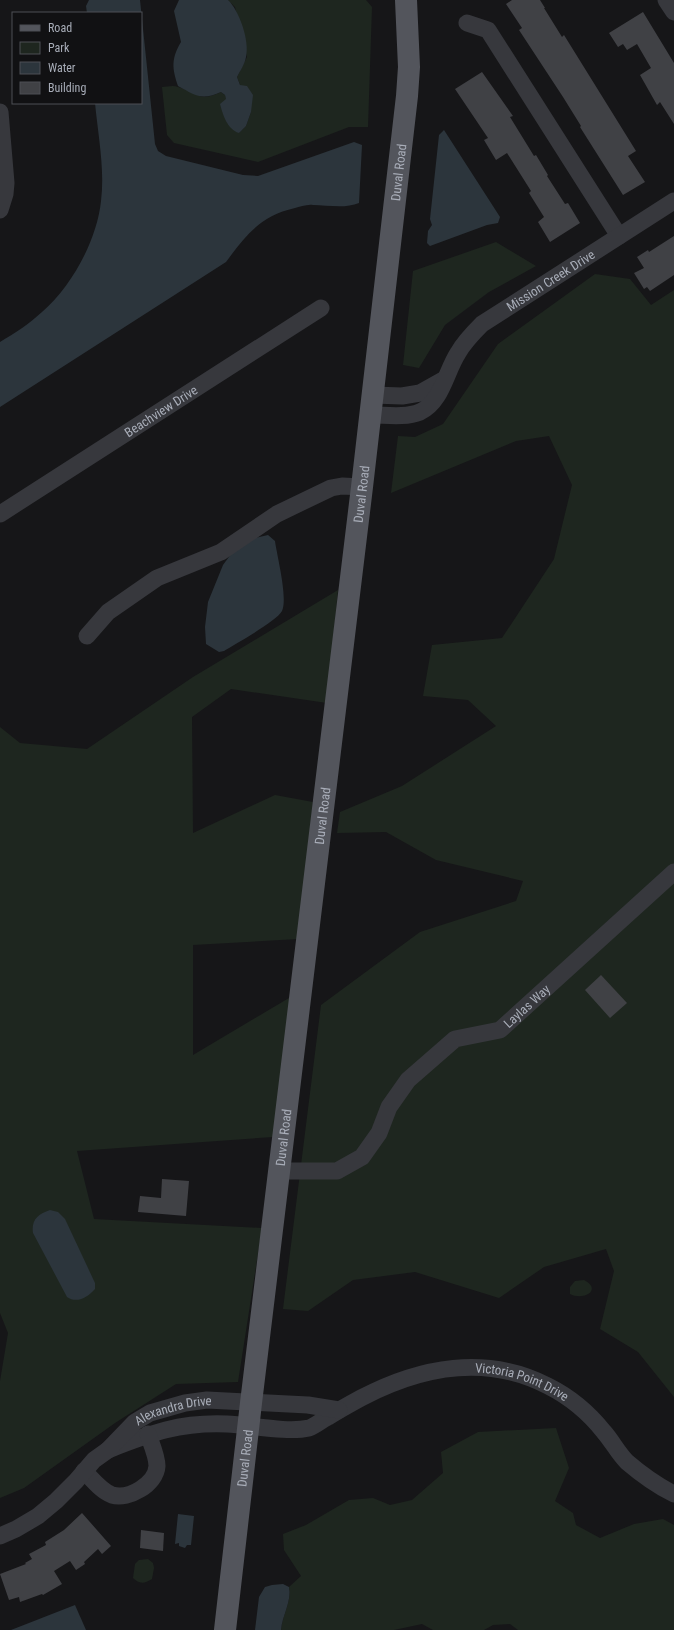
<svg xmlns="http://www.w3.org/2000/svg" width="674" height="1630" font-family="'Roboto Condensed',sans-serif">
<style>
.green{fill:#1e261f}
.water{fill:#2c353c}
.building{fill:#404145}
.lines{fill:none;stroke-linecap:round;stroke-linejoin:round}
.minor{stroke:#37383d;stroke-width:17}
.major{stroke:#53555c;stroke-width:22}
.labels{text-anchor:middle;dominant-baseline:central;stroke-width:3;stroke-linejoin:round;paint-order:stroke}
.street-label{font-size:13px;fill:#a8adb8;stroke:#111113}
</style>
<rect width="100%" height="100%" fill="#161618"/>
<g class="green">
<path d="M228,0H366L372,7L368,127H349L258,162L174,143L167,135L162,87C167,87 173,85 178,87C199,92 197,103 221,92L225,95L239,133L246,126L251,112L237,77L247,57L235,7Z"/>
<path d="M496,242L536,266L489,292L445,325L419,368L403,365L413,271Z"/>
<path d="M595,274L630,279L651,305L674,290V1397L638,1352L600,1329L614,1271L606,1249L544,1267L499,1298L415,1272L353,1280L308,1311L283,1309L321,1005L420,932L516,901L523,881L436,860L386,832L337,833L340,812L402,786L496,726L468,700L423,696L432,645L502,638L554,559L572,485L549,436L516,441L391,493L398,436L415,437L443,424L498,344Z"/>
<path d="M338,590L327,703L231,689L192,717L193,833L275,795L313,802L298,939L193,945V1055L294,995L273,1137L77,1151L94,1219L262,1228L238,1382L176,1384L115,1423L24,1488L0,1498V1381L8,1333L0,1313V727L20,743L87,749L193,677Z"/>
<path d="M584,1280C603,1290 583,1301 570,1294V1287L575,1281Z"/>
<path d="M556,1428L569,1468L555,1501L573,1513L576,1525L600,1538L634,1524L663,1519L674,1525V1630H518L510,1624L493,1625L484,1630H433L422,1624L394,1630H281C282,1616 292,1601 289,1587L301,1576L284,1550L283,1534L306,1525L349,1500L373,1498L390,1505L412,1500L443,1473L441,1452L478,1432Z"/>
<path d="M148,1559L153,1563L154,1568L152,1579C144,1584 139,1584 133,1578L135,1564L139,1560Z"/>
</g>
<g class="water">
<path d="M89,0H140L155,144L158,151L166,156L243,175L258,176L354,142L362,145L359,203C345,209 327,205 313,205C307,204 300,207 295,208C260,216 246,235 226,262L0,407V342C15,333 29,324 42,312C72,286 97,240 101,201C105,169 98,135 95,103H141V13H87L86,6Z"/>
<path d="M179,0H228C239,10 250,41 246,57C245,64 240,71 237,77L240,85L247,86L253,95L251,112L246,126L239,133C227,129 223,115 220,104L226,99L225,95L221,92C201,101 195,95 178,86C172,68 171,59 181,42L174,11Z"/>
<path d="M444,130L500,217L498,223L487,225L430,246L427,243L428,231L432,225L430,219L439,135Z"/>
<path d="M268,535L275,541C277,556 288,598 282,611C277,621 235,644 224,651L219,652L206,644L205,627L208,602L223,565L231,554L255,538Z"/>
<path d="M50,1210L58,1212L65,1219L95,1283V1289C88,1297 77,1304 67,1297L33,1233C31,1220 38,1214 50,1210Z"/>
<path d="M178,1514L194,1516L191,1545H187L185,1548L179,1546V1543L175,1544Z"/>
<path d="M283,1584L289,1587C292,1601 282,1616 281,1630H255L259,1597L265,1587L272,1585Z"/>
<path d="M75,1605L86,1630H11Z"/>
</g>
<g class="building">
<path d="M512,0H540L545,8H544L562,37L564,35L636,151L628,156L645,182L623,195L580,127L581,126L563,97L519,30L522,28L506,4Z"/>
<path d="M643,12L674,63V124L660,102L657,105L640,75L651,68L637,44L627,50L623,44L618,47L609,33Z"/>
<path d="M482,72L513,116L510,117L534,156L536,155L548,175L547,176L565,204L568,203L580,223L550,242L538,222L544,217L529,193L531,191L507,153L496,160L484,140L488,138L455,89Z"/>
<path d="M674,236V275L650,291L647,287L644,289L634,273L644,268L637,257L648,250L649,252Z"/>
<path d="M601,975L627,1003L610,1018L585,990Z"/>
<path d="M162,1179L189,1181L186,1216L138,1212L140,1196L161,1198Z"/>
<path d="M82,1513L111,1546L102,1554L98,1549L84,1562L85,1564L76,1570L70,1561L54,1571L62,1584L43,1595L42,1594L20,1602L19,1597L9,1600L0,1574L26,1564L25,1563L32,1559L29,1554L46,1545L45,1542L64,1530Z"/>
<path d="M141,1530L164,1533L163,1551L140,1548Z"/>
</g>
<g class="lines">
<g class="minor">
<path d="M666,0L674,12"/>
<path d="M467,23L488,30L619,236"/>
<path d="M0,112L6,183L5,194L0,210"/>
<path d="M373,395L402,396L420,393L445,379"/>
<path id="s1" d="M371,415C386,415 405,418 420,412C442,402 446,371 458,353C464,342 473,333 482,324L674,201"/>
<path id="s2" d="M0,514L321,308"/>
<path d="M87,636L108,612L157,578L221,552L277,514L331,488L342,486L362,487"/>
<path id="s3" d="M280,1171H337L362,1157L379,1133L389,1107L408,1080L455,1039L500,1030L674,872"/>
<path id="s4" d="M108,1450C151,1433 180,1422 227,1424C250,1425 287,1433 309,1428C315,1426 322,1420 328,1417C339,1410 350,1404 361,1398C420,1367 486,1354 548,1386C570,1397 589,1413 604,1432C612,1441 618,1453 627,1462C641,1474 658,1486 674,1494"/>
<path d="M84,1471C92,1479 101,1491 112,1495C129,1500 156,1484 157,1466C157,1456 151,1443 148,1434"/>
<path id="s5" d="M0,1536L16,1529L38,1516L56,1501L76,1481L94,1460L108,1450L135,1422L150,1413L185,1403L207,1400L308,1405L339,1410"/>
</g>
<path class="major" id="s6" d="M225,1630L251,1403L362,487L407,96L409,67L406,0"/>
</g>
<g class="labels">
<g class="street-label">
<text stroke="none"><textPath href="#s6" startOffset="1468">Duval Road</textPath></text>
<text stroke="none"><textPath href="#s1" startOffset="240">Mission Creek Drive</textPath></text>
<text stroke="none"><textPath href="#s2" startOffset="191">Beachview Drive</textPath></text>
<text stroke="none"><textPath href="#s6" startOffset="1144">Duval Road</textPath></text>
<text stroke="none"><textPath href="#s6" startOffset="820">Duval Road</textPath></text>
<text stroke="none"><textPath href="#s3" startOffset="320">Laylas Way</textPath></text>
<text stroke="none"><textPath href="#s6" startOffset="496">Duval Road</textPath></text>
<text stroke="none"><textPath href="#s4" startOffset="434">Victoria Point Drive</textPath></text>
<text stroke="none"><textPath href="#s5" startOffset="219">Alexandra Drive</textPath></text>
<text stroke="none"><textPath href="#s6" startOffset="173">Duval Road</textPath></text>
</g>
</g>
<rect x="12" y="12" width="130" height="92" fill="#111113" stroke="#4d4f55"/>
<rect x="20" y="25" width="20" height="6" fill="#53555c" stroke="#4d4f55"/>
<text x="48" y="32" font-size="12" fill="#a8adb8">Road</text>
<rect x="20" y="42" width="20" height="12" fill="#1e261f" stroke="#4d4f55"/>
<text x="48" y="52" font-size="12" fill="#a8adb8">Park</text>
<rect x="20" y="62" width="20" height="12" fill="#2c353c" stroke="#4d4f55"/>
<text x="48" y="72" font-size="12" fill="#a8adb8">Water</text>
<rect x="20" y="82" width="20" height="12" fill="#404145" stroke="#4d4f55"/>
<text x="48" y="92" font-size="12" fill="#a8adb8">Building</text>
</svg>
